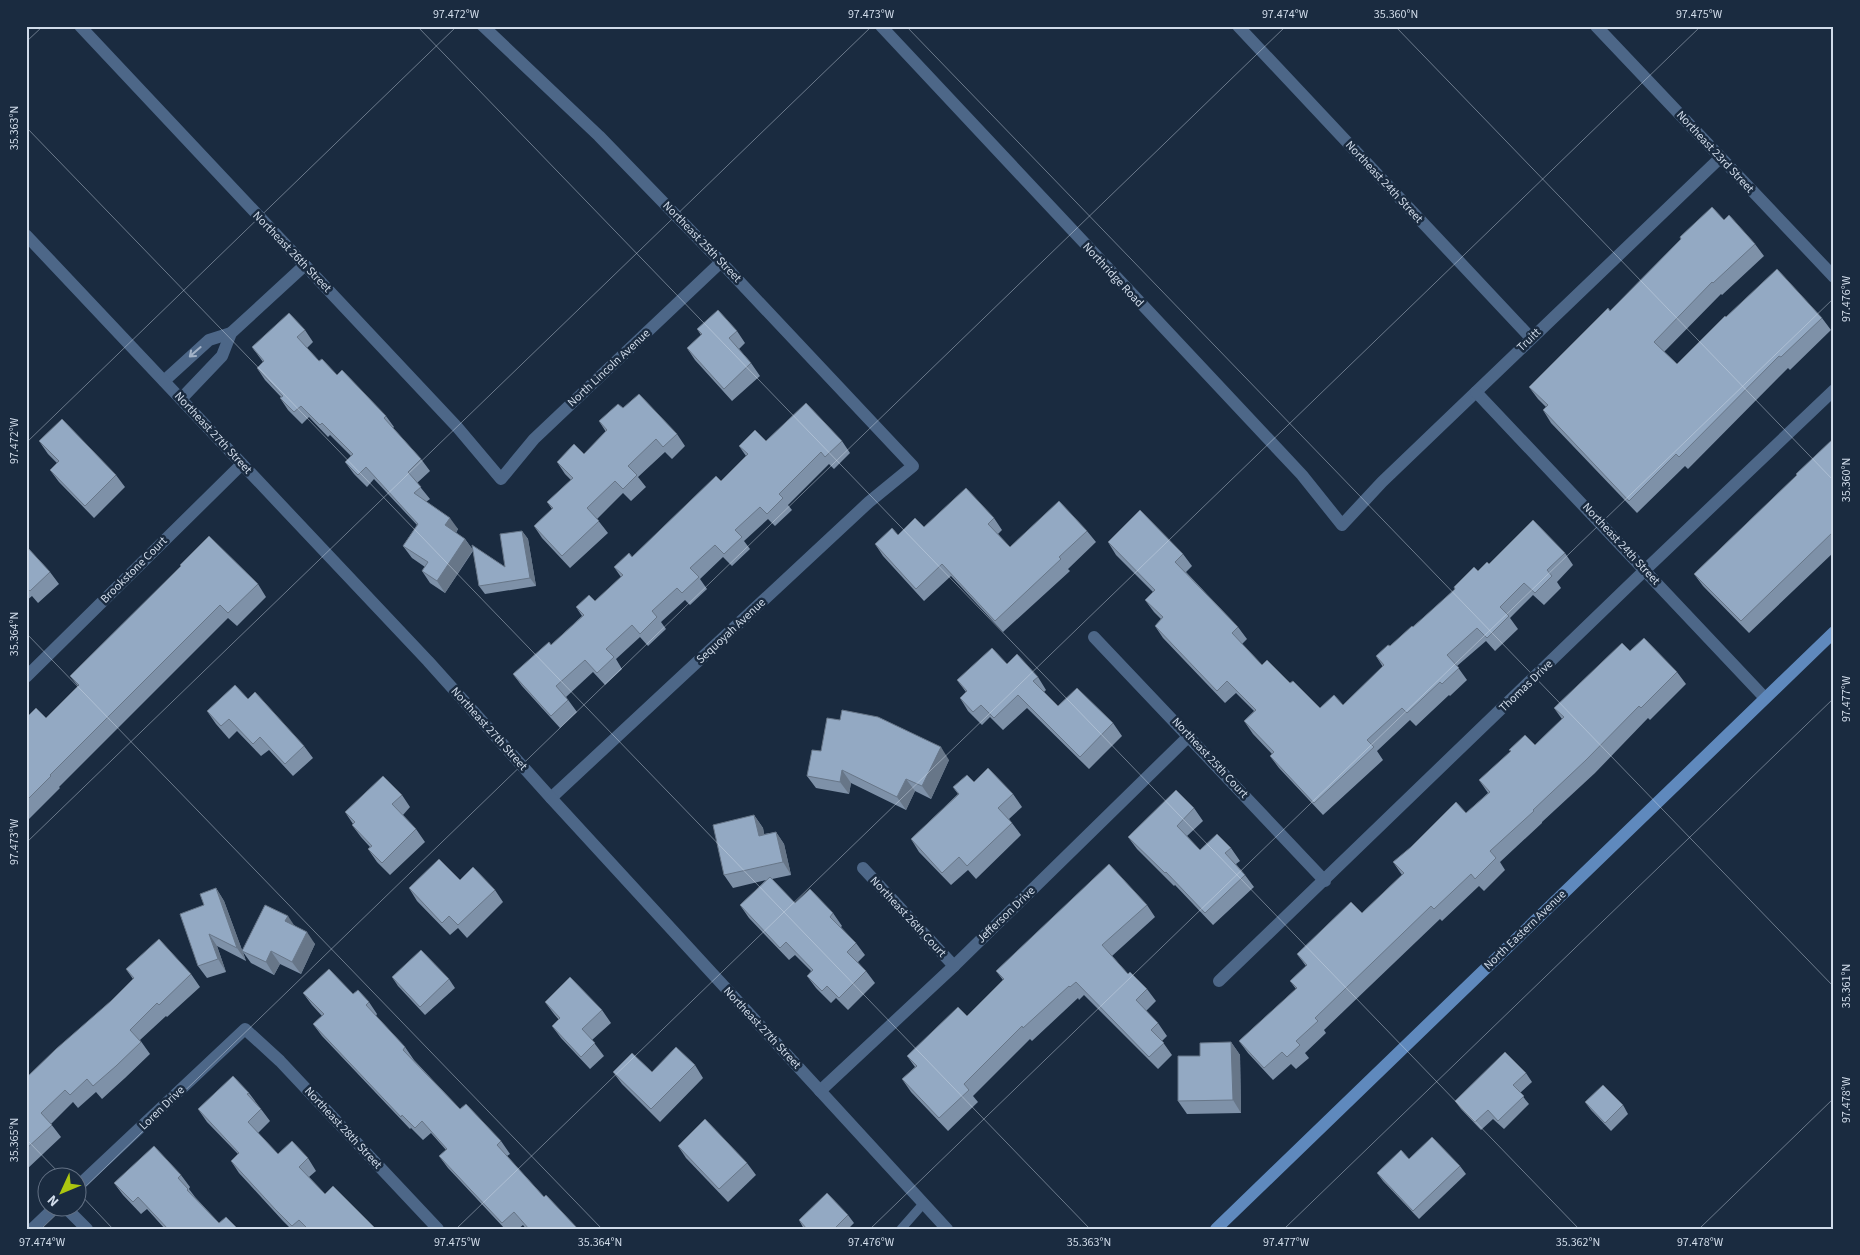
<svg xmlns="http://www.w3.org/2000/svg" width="1860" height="1255" font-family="'Source Sans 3',sans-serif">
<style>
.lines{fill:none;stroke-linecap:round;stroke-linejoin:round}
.service{stroke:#4d6788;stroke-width:9}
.minor{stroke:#4d6788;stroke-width:12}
.tertiary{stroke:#4d6788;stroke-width:12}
.secondary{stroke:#5f89bd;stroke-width:12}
.wall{fill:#7e91a8}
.shaded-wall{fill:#677688}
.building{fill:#93a9c3;stroke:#677688}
.oneway{stroke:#a2b2c7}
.ticks{fill:none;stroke:#d0dbe9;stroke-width:1;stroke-opacity:0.45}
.labels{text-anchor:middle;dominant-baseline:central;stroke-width:5;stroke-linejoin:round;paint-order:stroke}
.street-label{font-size:12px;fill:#d0dbe9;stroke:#1a2b40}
.neatline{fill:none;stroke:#d0dbe9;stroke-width:2}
.ticks-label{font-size:12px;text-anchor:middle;fill:#d0dbe9}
</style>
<rect width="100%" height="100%" fill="#1a2b40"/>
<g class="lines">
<path class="service" d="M901,1229L923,1204"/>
<g class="minor">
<path d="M80,26L458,428L501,479L534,439L721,262"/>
<path d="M483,26L599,136L721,262L913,466L869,502L551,798"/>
<path d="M881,26L1302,475L1342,525L1382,482L1720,158"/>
<path d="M1238,26L1531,338"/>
<path d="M1596,26L1834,277"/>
<path d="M164,381L209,340L231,333"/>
<path d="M1476,392L1765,698"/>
<path d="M181,399L222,356L231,333L305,265"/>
<path d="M1094,637L1325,881"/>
<path d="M26,677L242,464"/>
<path d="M863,868L954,966"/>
<path d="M1219,981L1645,570L1834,390"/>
<path d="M820,1091L954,966L1189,736"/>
<path d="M78,1186L245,1029L280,1061L438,1229"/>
<path d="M66,1208L87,1229"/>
<path d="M32,1229L54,1208"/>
</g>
<path class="tertiary" d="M26,235L428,661L551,798L947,1229"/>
<path class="secondary" d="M1216,1229L1834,632"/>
</g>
<g class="wall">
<path d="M1724,220L1755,244L1764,256L1722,295L1721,294L1664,352L1677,364L1726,317L1822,318L1831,330L1790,370L1788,368L1688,469L1685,466L1637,513L1551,423L1543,410L1546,407L1538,399L1529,387L1610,311Z"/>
<path d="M697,329L737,331L745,343L739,349L751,363L760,376L732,401L695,360L687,348L701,335Z"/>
<path d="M305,330L313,342L307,348L319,361L386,416L394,427L393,428L421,459L430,471L417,483L430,499L426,502L458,529L456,533L465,539L473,550L505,567L522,531L528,539L536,586L485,594L479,586L473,551L445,593L430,583L422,571L425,567L412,558L403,546L417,525L374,479L367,487L354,474L345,462L351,456L330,435L328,437L309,417L302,424L288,410L280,398L281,397L265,380L257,368L263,362L252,347Z"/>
<path d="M623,408L677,434L685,446L672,459L665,452L638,477L646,487L631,501L623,493L597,519L608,533L570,568L542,538L534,526L552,509L547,502L571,480L565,474L557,462L584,454L606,432L599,421Z"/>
<path d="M1834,438V552L1749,633L1703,586L1694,574L1797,475Z"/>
<path d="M39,441L116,475L125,487L94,518L59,482L50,470L57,463L48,454Z"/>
<path d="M766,441H842L850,453L834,469L829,464L788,505L792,510L775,526L768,519L744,541L750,549L732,566L723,557L700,579L707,589L690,605L685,600L661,622L666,629L648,646L640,637L616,659L622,669L605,685L593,672L566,697L577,712L560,728L522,686L513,674L551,645L582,616L576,607L595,601L621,577L614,567L632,557L721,481L746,456L739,446Z"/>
<path d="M994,518L1002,530L998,534L1010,547L1087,531L1096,542L1068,569L1070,571L1003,632L951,576L924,601L883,556L875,544L898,535L924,527Z"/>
<path d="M1108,542L1183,554L1192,566L1186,572L1238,627L1247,639L1242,644L1262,665L1290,683L1320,708L1343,705L1383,667L1376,656L1390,646L1478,571L1489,564L1565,553L1573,565L1557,582L1561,588L1544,605L1533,595L1510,618L1518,629L1495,651L1486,641L1457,666L1467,680L1450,696L1449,695L1416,726L1410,720L1377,751L1383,760L1323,815L1279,768L1270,756L1272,754L1253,734L1244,721L1254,711L1236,693L1225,703L1163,638L1155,626L1161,619L1154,612L1145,600L1153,592L1116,555Z"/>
<path d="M26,546L50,572L59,584L38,603L32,596L26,601Z"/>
<path d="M258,584L266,597L237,626L228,618L59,787L60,788L26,822V718H46L78,686L70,676Z"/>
<path d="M1630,651L1677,672L1686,684L1650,720L1648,718L1595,773L1542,822V823L1500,862L1505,870L1484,891L1479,886L1442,921L1440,919L1324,1030L1326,1033L1305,1053L1309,1058L1296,1069L1291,1064L1273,1080L1248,1053L1239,1041L1296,989L1290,981L1306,966L1297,954L1362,913L1402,875L1393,862L1466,813L1488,793L1479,780L1535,745L1562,719L1554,708Z"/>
<path d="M1007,664L1038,677L1046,690L1044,692L1058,706L1113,723L1122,736L1089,769L1027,708L1003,730L990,717L982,725L968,711L960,698L966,692L957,680Z"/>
<path d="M248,699L304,746L313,758L293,776L269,750L261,756L237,731L229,739L216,724L207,711Z"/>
<path d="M821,751L949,760L931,799L915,791L906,810L851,783L849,794L816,788L807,776Z"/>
<path d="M974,782L1013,794L1022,807L1009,819L1021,835L976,879L968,870L951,885L919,852L911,839L958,794L953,787Z"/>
<path d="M402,795L410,807L403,815L416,829L425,842L390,875L377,862L368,849L370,847L361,837L352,825L353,824L345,812Z"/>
<path d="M1194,808L1203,821L1187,836L1200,850L1231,848L1240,861L1236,864L1245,875L1254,887L1213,925L1175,885L1174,886L1137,849L1128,837Z"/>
<path d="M754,815L763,828L764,834L776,832L784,844L791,875L772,879L795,903L833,913L842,926L841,927L856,943L865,955L858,962L866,971L875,983L848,1010L836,998L831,1003L816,988L807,976L811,971L795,955L789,960L749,918L740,905L766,880L733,888L724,875Z"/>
<path d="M460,880L495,890L503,902L467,938L458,928L450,935L417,901L409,888Z"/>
<path d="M216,888L224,901L242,950L294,925L315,944L301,974L280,964L274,975L251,963L243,952L246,961L217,946L226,972L207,978L198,966Z"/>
<path d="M1147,905L1155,917L1112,956L1128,974L1147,989L1156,1001L1146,1011L1158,1023L1167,1036L1162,1041L1172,1055L1158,1069L1084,995L1079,1000L1078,998L1032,1041L1030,1039L973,1096L978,1102L948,1131L911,1092L902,1079L915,1067L907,1056L967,1016L1003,980L996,971Z"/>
<path d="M126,969L191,974L200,987L167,1017L166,1016L140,1040L150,1054L125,1078L102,1099L96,1092L78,1108L73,1102L51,1124L61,1137L26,1170V1078L111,1001L133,979Z"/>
<path d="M392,977L449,979L455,988L425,1015L398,986Z"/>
<path d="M303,993L353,994L369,1002L377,1014L376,1016L405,1047L414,1060L460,1109L501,1141L510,1154L507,1156L544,1197L578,1229H526L523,1225L518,1229H505L448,1168L439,1156L446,1150L431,1133L423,1140L411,1128L410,1129L322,1036L313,1024L322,1016L312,1005Z"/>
<path d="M545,1002L602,1010L611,1023L592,1040L604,1056L590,1069L561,1038L552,1026L559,1020L554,1014Z"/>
<path d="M1231,1042L1240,1055L1241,1113L1187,1114L1178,1101L1200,1056Z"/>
<path d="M695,1065L703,1078L660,1122L622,1084L613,1072H652Z"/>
<path d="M1526,1073L1532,1082L1520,1093L1529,1104L1504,1129L1493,1119L1481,1130L1461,1109L1455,1101Z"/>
<path d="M249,1093L270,1121L258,1133L278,1154L308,1158L316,1171L309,1177L325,1194L376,1229H291L283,1221L239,1173L231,1161L238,1154L207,1122L198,1109Z"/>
<path d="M1585,1102L1623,1105L1628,1114L1611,1131L1591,1110Z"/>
<path d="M678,1146L747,1163L756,1175L728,1202L686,1158Z"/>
<path d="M1409,1159L1460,1166L1466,1174L1419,1219L1383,1181L1377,1173Z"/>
<path d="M181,1175L190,1187L189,1189L195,1197L219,1223L238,1229H165L147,1209L141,1214L123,1195L114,1183Z"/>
<path d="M848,1215L854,1223L848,1229H804L799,1220Z"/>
</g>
<g class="shaded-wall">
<path d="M450,518L458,529L453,537L445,525Z"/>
<path d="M522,531L528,539L536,586L530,578Z"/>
<path d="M465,539L473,550L445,593L437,581Z"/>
<path d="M941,747L949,760L931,799L922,786Z"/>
<path d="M842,770L851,783L849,794L840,782Z"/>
<path d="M906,779L915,791L906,810L897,797Z"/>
<path d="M754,815L763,828L767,848L759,836Z"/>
<path d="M776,832L784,844L791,875L783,862Z"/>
<path d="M216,888L224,901L246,961L237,948Z"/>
<path d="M288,916L296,928L285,921Z"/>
<path d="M307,932L315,944L301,974L292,962Z"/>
<path d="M209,934L217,946L226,972L218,959Z"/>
<path d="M271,951L280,964L274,975L266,962Z"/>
<path d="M1231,1042L1240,1055L1241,1113L1233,1100Z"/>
</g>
<g class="building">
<path d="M1712,207L1724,220L1729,215L1755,244L1713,283L1712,282L1654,342L1677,364L1725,316L1726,317L1777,269L1822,318L1781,357L1779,356L1679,457L1676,454L1629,501L1543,410L1548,405L1529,387L1608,308L1610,311L1681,239L1680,237Z"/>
<path d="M718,310L737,331L729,338L751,363L724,389L687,348L702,334L697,329Z"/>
<path d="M289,313L305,330L297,337L319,361L322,359L337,375L342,370L386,416L384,418L421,459L408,472L421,487L414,493L450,518L445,525L465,539L437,581L422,571L428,562L403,546L418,524L366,467L358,475L345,462L353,454L322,423L320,425L301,406L294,412L280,398L283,396L257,368L264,361L252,347Z"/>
<path d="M639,394L677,434L663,447L656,439L628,466L637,475L623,489L615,481L587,508L599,521L562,556L534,526L553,508L547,502L573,478L557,462L574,444L584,454L607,430L599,421L618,404L623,408Z"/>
<path d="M806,403L842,441L825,457L821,452L779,494L783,498L767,514L760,507L735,530L742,537L724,554L715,545L690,568L699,577L682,593L677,588L652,611L657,617L640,634L632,625L606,649L614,657L597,673L585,660L556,686L568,700L551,716L513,674L549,642L551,645L584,615L576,607L589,595L595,601L623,575L614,567L629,553L632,557L716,476L721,481L748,454L739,446L755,430L766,441Z"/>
<path d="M62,419L116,475L85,506L50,470L59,461L39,441Z"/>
<path d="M1834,438V531L1741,621L1694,574L1797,475L1796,474Z"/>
<path d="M966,488L994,518L988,524L1010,547L1059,501L1087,531L1059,557L1061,559L995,621L942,564L916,589L875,544L892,528L898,535L915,518L924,527Z"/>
<path d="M1140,510L1183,554L1175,562L1238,627L1232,633L1262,665L1267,660L1290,683L1293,681L1320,708L1334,695L1343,705L1384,665L1376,656L1388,645L1390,646L1412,626L1413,627L1455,589L1454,587L1474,567L1478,571L1487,562L1489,564L1533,520L1565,553L1547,570L1552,576L1535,593L1524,583L1500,607L1509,616L1487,638L1477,628L1447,655L1459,668L1442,684L1440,682L1407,713L1402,708L1367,740L1374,747L1314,803L1270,756L1274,752L1244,721L1256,710L1227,681L1217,691L1155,626L1163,617L1145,600L1155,590L1108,542Z"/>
<path d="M522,531L530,578L479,586L472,545L505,567L500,534Z"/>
<path d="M209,536L258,584L228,613L220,605L50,775L51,776L26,801V718L36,708L46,718L79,685L70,676L181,566L180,565Z"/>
<path d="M26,546L50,572L30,591L26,587Z"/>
<path d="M1644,638L1677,672L1641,708L1639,706L1586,760L1533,810L1534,811L1490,851L1496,858L1475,879L1471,874L1434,909L1431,906L1315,1018L1318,1021L1296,1041L1300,1045L1287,1057L1282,1052L1264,1068L1239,1041L1297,988L1290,981L1307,965L1297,954L1351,902L1362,913L1404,873L1393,862L1411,847L1456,802L1466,813L1490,792L1479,780L1511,751L1509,750L1525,735L1535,745L1564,717L1554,708L1622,643L1630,651Z"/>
<path d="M992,648L1007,664L1017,654L1038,677L1033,681L1058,706L1077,688L1113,723L1080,757L1018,695L994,718L981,705L973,712L960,698L967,691L957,680Z"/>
<path d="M235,685L248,699L255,692L304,746L285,764L260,737L253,744L229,719L221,726L207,711Z"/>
<path d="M842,710L878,717L941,747L922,786L906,779L897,797L842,770L840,782L807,776L812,750L821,751L827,718L840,720Z"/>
<path d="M988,768L1013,794L998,808L1012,823L967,866L959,857L942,873L911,839L959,794L953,787L967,775L974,782Z"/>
<path d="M383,776L402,795L392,804L416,829L382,863L368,849L372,846L352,825L355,822L345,812Z"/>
<path d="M1176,790L1194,808L1177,826L1200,850L1217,834L1231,848L1225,853L1245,875L1205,913L1166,872L1165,873L1128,837Z"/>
<path d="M754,815L759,836L776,832L783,862L724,875L713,825Z"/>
<path d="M439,859L460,880L473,867L495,890L458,925L449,916L442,923L409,888Z"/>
<path d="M1109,864L1147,905L1102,945L1128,974L1130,972L1147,989L1136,1000L1158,1023L1151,1030L1164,1043L1149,1057L1076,982L1070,987L1069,986L1023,1028L1022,1026L964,1084L969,1090L939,1118L902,1079L917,1066L907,1056L958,1007L967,1016L1004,979L996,971Z"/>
<path d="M770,877L795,903L810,889L833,913L830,917L856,943L847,952L866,971L839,998L827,986L822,991L807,976L813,970L786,942L780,948L740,905Z"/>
<path d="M216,888L237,948L209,934L218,959L198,966L180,914L204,905L200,894Z"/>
<path d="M265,905L288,916L285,921L307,932L292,962L271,951L266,962L242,951Z"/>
<path d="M159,939L191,974L159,1005L157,1003L130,1030L141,1042L116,1066L93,1086L87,1079L70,1095L65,1090L41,1113L52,1125L26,1149V1078L56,1049L111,1001L134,978L126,969Z"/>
<path d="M421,950L449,979L420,1007L392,977Z"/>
<path d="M329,969L353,994L358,990L369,1002L366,1005L405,1047L403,1050L460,1109L466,1104L501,1141L497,1145L544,1197L546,1195L578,1229H529L514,1212L502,1223L439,1156L447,1149L422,1121L415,1128L402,1115L401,1117L313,1024L324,1014L303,993Z"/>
<path d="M570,977L602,1010L582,1029L595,1043L581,1057L552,1026L560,1018L545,1002Z"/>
<path d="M1231,1042L1233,1100L1178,1101V1056H1200V1043Z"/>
<path d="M676,1047L695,1065L651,1109L613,1072L632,1053L652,1072Z"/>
<path d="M1505,1052L1526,1073L1513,1085L1524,1096L1498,1121L1488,1110L1475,1122L1455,1101Z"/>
<path d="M233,1076L249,1093L247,1094L261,1109L248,1122L278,1154L292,1141L308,1158L299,1167L325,1194L333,1186L376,1229H308L299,1220L292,1226L275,1209L231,1161L239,1153L198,1109Z"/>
<path d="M1603,1085L1623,1105L1605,1123L1585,1102Z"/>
<path d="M705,1119L747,1163L719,1189L678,1146Z"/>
<path d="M1432,1137L1460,1166L1413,1211L1377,1173L1401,1150L1409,1159Z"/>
<path d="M154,1146L181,1175L178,1178L188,1189L187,1190L219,1223L226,1217L238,1229H168L138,1197L133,1202L114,1183Z"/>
<path d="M827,1193L848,1215L834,1229H807L799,1220Z"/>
</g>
<defs><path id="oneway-shaft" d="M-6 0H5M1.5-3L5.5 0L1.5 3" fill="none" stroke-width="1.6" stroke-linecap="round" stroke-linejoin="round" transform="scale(1.25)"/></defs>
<use class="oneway" href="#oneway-shaft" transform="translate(195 352) rotate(139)"/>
<path class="ticks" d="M417,26L1579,1229M906,26L1834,987M1395,26L1834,481M26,42L43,26M26,127L1090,1229M26,443L457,26M26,633L602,1229M26,843L872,26M26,1139L64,1178M78,1192L113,1229M78,1194L1286,26M41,1229L63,1208M456,1229L1701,26M870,1229L1834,298M1284,1229L1834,698M1699,1229L1834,1098"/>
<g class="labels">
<g class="street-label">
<text transform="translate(1715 152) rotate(47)">Northeast 23rd Street</text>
<text transform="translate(1384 182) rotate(47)">Northeast 24th Street</text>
<text transform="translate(702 242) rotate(46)">Northeast 25th Street</text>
<text transform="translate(292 252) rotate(46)">Northeast 26th Street</text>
<text transform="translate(1113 275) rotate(47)">Northridge Road</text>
<text transform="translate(1529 340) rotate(-44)">Truitt</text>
<text transform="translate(609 368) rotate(-43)">North Lincoln Avenue</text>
<text transform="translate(213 433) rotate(47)">Northeast 27th Street</text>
<text transform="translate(1621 544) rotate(47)">Northeast 24th Street</text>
<text transform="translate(134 570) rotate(-45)">Brookstone Court</text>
<text transform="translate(731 631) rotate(-43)">Sequoyah Avenue</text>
<text transform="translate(1526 686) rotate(-44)">Thomas Drive</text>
<text transform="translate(489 729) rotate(48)">Northeast 27th Street</text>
<text transform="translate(1210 758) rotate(47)">Northeast 25th Court</text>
<text transform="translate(1006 915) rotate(-44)">Jefferson Drive</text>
<text transform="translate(908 917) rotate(47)">Northeast 26th Court</text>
<text transform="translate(1525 930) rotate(-44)">North Eastern Avenue</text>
<text transform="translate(762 1028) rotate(47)">Northeast 27th Street</text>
<text transform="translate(162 1108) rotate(-44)">Loren Drive</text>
<text transform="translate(343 1128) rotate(47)">Northeast 28th Street</text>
</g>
</g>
<rect width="1860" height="1255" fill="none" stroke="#1a2b40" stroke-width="55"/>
<g transform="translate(62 1192) rotate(226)"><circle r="24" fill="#1a2b40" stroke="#637184"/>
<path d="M0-4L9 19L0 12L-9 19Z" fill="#acc610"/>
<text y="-8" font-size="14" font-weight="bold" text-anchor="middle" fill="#d0dbe9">N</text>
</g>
<rect x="28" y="28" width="1804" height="1200" class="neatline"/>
<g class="ticks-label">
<text x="456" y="18">97.472°W</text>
<text x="871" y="18">97.473°W</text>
<text x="1285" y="18">97.474°W</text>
<text x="1396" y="18">35.360°N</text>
<text x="1699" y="18">97.475°W</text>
<text transform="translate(14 128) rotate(-90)" y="4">35.363°N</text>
<text transform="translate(1846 299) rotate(-90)" y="4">97.476°W</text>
<text transform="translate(14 441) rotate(-90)" y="4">97.472°W</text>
<text transform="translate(1846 480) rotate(-90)" y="4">35.360°N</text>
<text transform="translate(14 634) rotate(-90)" y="4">35.364°N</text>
<text transform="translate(1846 699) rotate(-90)" y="4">97.477°W</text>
<text transform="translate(14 842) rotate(-90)" y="4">97.473°W</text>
<text transform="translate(1846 986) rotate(-90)" y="4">35.361°N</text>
<text transform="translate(1846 1100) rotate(-90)" y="4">97.478°W</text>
<text transform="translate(14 1140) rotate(-90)" y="4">35.365°N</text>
<text x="42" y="1246">97.474°W</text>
<text x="457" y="1246">97.475°W</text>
<text x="600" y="1246">35.364°N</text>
<text x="871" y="1246">97.476°W</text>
<text x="1089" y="1246">35.363°N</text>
<text x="1286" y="1246">97.477°W</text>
<text x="1578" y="1246">35.362°N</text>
<text x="1700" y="1246">97.478°W</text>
</g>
</svg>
